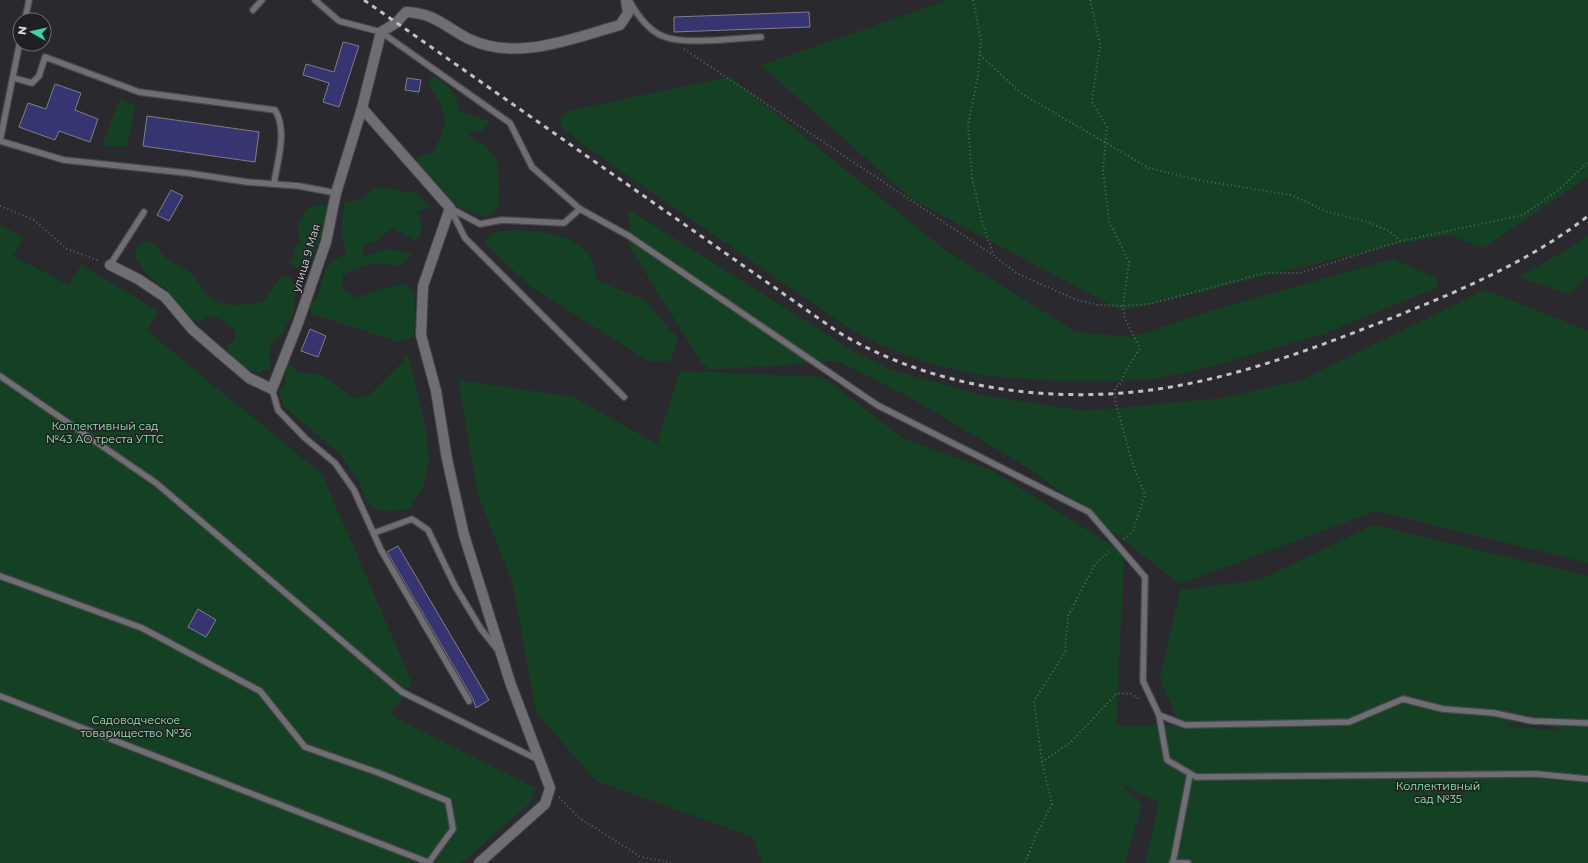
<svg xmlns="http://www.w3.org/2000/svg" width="1588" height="863" font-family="Montserrat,sans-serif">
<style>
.green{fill:#144124;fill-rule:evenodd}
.building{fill:#373571;stroke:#7e7e83}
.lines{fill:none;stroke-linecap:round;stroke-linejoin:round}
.lane-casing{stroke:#47474b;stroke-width:8}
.street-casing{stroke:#47474b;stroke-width:12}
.path{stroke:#616164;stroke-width:2;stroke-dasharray:1 3;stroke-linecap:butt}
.lane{stroke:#6e6e73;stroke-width:5.5}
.street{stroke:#6e6e73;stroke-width:10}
.rail{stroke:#c2c2c5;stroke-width:3;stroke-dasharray:5 5;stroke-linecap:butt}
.labels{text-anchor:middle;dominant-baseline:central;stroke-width:3;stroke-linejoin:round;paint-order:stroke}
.street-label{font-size:11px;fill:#dddde0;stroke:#202024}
.park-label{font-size:11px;fill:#8deca9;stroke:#202024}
</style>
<rect width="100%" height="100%" fill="#2a2a2e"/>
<g class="green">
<path d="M948,0H1588V177L1483,248L1449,235L1396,244L1122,311L913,200L761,65Z"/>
<path d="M432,76C447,85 458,92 459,111L489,121L482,131L469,132L471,138L486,146L497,161L499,204L491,216C453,214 444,193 422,166L419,165L416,157L433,152C452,120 446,112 428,83Z"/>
<path d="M730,77L945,250L1076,332L1132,337L1223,307L1393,259L1437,279L1438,287L1321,335L1205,368L1151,380L1059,381L986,376L927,363L878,344L852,330L579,142L562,127L560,119L567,111Z"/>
<path d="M120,99L135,106L127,147L102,145Z"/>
<path d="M375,187L416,193L431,208L418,211L423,230L415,241L393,228L377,240L362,246L364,256L388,249L412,254L399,266C373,261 367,264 343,275L341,288L357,298L380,289L404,284L414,292L416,320L413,337L398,342L313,314L308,307L318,297L325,269L337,258L347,254C340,236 341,221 345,202L360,200Z"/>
<path d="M320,204L328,207C325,229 319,244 309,263L297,267L288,263L295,256L293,248L300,241L297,226L308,208Z"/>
<path d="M629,210L855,352L889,369L981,395L1084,411L1222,398L1301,380L1485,290L1588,331V563L1376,511L1180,584L1033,471L911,398L838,361L711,370L701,362L629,246Z"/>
<path d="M0,225L23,237L13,256L69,285L81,265L158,311L147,331L322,474L412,683L390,715L535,788L530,803L461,863H0Z"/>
<path d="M507,230C533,231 570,231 588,254C593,260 594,273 597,280L645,300L678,339L671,361H648L530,286L485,243L491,234Z"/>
<path d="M1588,235V276L1569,294L1518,277L1570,248Z"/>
<path d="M147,241L156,245C166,264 175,261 190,273C197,278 200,287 205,293C221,310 243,305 263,302L281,276L290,277L297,289L292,316L282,334L271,344L269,353L271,368L259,373C245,369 232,362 226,347L235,340V330L218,318L208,316L198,323L184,312L166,289L147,275L136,258L137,246Z"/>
<path d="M408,354L425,425L429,459L423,487L409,509L382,511L368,504L358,480L340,454L284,407L279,391L287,381L284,367L291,365L298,372L322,375L354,398L370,395C382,381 397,370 408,354Z"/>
<path d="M680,371L823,377L904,439L991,470L1124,553L1116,726L1180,725L1160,678L1180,590L1259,580L1374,525L1588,576V863H1145L1159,802L1120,784L1142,804L1125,863H762L753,837L596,781L536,712L513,585L478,494L458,380L573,397L657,444ZM1532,721L1546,724L1565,732L1500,725Z"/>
</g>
<g class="building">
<path d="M809,12L810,27L674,32V17Z"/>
<path d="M343,42L359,46L339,107L323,102L329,83L303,75L306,64L334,72Z"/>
<path d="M407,78L421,80L419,92L405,90Z"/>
<path d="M55,84L81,93L75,110L98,119L90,142L59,131L55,140L19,127L28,103L46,109Z"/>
<path d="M147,116L259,132L255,162L143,146Z"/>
<path d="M171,190L183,196L169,221L157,215Z"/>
<path d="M310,329L326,336L318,357L301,351Z"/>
<path d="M398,546L489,700L476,708L473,699L387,552Z"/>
<path d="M198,609L216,620L206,637L188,627Z"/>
</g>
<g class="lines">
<defs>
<g id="lane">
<path d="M315,0L339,21L381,32L510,123L532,167L580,209L629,236L877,405L1089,512L1145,577L1143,681L1159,715L1167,760L1196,777L1537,774L1588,779"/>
<path d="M629,0C637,15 648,31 665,37C687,45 736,38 761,37"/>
<path d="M253,10L262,0"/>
<path d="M25,20L29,0"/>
<path d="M20,41L0,141L64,160L187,173L247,182L299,186L336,193"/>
<path d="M14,78L32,83L39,76L45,57L139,92L275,110C288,131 277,162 274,184"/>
<path d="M450,208L465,238L624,397"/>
<path d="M450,208L480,224L502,220L564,223L580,209"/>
<path d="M110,265L144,212"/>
<path d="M0,376L156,483L402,692L539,760"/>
<path d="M272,389L278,410L305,438L335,463L354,490L381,550L469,701"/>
<path d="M374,533L412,519L428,530L455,586L481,629L497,649"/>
<path d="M0,576L142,628L260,691L305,747L379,773L448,801L453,829L429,862"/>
<path d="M0,696L430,863"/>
<path d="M1159,715L1185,725L1349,722L1403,699L1443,709L1494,713L1532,721L1588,723"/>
<path d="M1173,862L1190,774"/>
<path d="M1172,863H1188"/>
</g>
<g id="street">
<path d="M362,108L450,208L423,286L421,335L436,391L447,459L464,535L510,682L550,788L545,804L479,863"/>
<path d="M110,265L138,279L165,297L192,329L222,355L249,378L272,389L298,323L326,242L336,193L362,108L381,32L396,23L406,12C435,13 445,27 469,39C517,62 573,38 620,25L628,13L626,0"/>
</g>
</defs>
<use href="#lane" class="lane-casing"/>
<use href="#street" class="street-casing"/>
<g class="path">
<path d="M973,0L981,40L978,76L968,125L972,178L983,225L994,256L1018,274L1077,300L1098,305L1123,306L1150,304L1265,273H1300L1401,241L1523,215L1561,188L1588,162"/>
<path d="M1090,0L1100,44L1092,102L1107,127L1103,171L1109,221L1129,262L1123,306L1125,319L1140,348L1125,372L1121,383L1115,388V400L1132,462L1145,495L1133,531L1123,540"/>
<path d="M684,49L993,255"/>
<path d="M980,55L1022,94L1149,168L1198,180L1291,195L1328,212L1368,222L1389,231L1400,241"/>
<path d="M0,206L34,220L67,249L100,261"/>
<path d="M1042,762L1034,701L1065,652L1068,616L1095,564L1111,550"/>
<path d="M559,797L578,817L641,857L672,863"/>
<path d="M1025,863L1037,833L1052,804L1042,762L1070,743L1117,693L1131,694L1141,700"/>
</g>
<use href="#lane" class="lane"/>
<use href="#street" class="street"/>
<path class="rail" d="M364,0L838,332C928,386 1040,403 1143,391C1228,381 1310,350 1389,319C1457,292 1529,262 1588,216"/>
</g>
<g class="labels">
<g class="street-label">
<text transform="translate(306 258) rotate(-73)">улица 9 Мая</text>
</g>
<g class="park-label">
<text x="105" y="426">Коллективный сад<tspan x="105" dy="13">№43 АО треста УТТС</tspan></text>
<text x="136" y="720">Садоводческое<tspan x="136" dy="13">товарищество №36</tspan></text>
<text x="1438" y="786">Коллективный<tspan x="1438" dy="13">сад №35</tspan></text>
</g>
</g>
<g transform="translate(32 32) rotate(278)"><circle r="19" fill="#202024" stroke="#6c6c6f"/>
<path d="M0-3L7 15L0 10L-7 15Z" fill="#3bd4a4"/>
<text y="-6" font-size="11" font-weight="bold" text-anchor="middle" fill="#dddde0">N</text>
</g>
</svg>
